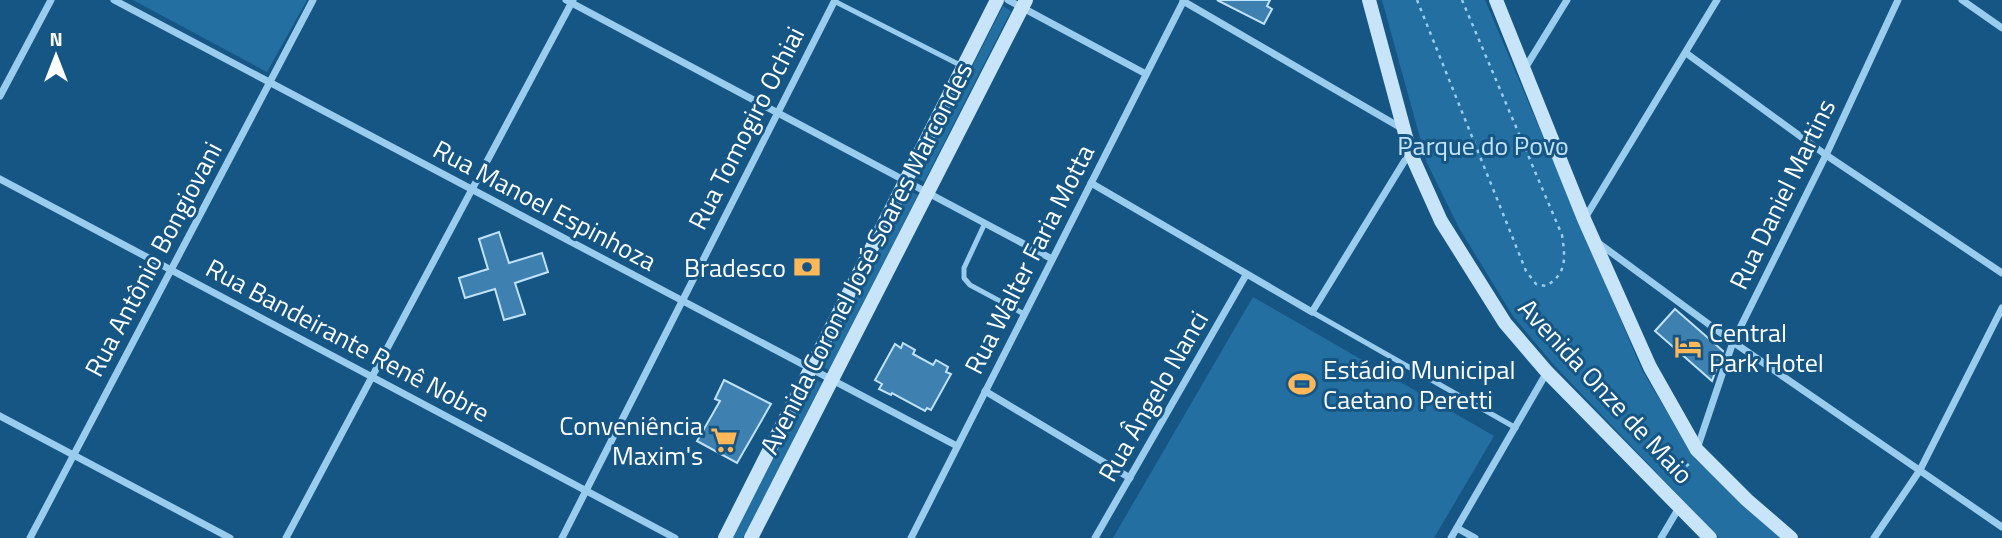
<svg xmlns="http://www.w3.org/2000/svg" width="2002" height="538" font-family="'Titillium Web',sans-serif">
<style>
.green{fill:#246fa2}
.building{fill:#3e80af;stroke:#c0e2fa;stroke-width:2}
.lines{fill:none;stroke-linecap:round;stroke-linejoin:round}
.path{stroke:#9acced;stroke-width:2.5;stroke-dasharray:3.5 5;stroke-linecap:butt}
.lane{stroke:#9acced;stroke-width:5}
.street{stroke:#9acced;stroke-width:7}
.secondary{stroke:#c7e4f9;stroke-width:14}
.labels{text-anchor:middle;dominant-baseline:central;stroke-width:6;stroke-linejoin:round;paint-order:stroke}
.street-label{font-size:26px;fill:#fff;stroke:#165685}
.park-label{font-size:26px;fill:#c0e2fa;stroke:#165685}
.poi-label{font-size:26px;fill:#fff;stroke:#165685;text-anchor:end}
</style>
<rect width="100%" height="100%" fill="#165685"/>
<g class="green">
<path d="M133,0H307L267,72Z"/>
<path d="M1382,0H1485L1642,370L1695,459L1782,538H1719L1554,365L1513,316L1459,228L1427,163Z"/>
<path d="M1003,6L1011,11L924,182L916,177Z"/>
<path d="M909,191L918,195L829,370L821,366Z"/>
<path d="M1253,297L1494,436L1434,538H1113Z"/>
<path d="M814,378L822,383L743,538H732Z"/>
</g>
<g class="building">
<path d="M1217,0H1270L1267,6L1272,9L1264,24Z"/>
<path d="M499,232L509,263L542,253L548,272L515,283L525,314L504,320L495,289L465,298L459,278L488,269L479,239Z"/>
<path d="M1675,309L1723,351L1712,381L1655,331Z"/>
<path d="M903,343L915,350L913,354L933,365L936,360L948,367L946,372L951,374L931,410L927,408L925,411L892,393L891,395L879,389L882,384L875,380L895,344L901,348Z"/>
<path d="M724,380L771,404L737,463L697,441L720,401L715,399Z"/>
</g>
<g class="lines">
<g class="path">
<path d="M1417,0L1526,271L1536,284L1546,286C1568,273 1565,257 1562,235L1462,0"/>
<path d="M1673,477L1689,464"/>
</g>
<g class="lane">
<path d="M834,1L962,66"/>
<path d="M985,223L964,268V278L970,285L1024,314"/>
<path d="M1312,312L1516,428"/>
</g>
<g class="street">
<path d="M114,0L957,446"/>
<path d="M566,0L1052,259"/>
<path d="M1008,0L1146,74"/>
<path d="M1962,0L2002,28"/>
<path d="M1183,1L1403,129"/>
<path d="M1686,53L1826,155L2002,273"/>
<path d="M1524,70L1567,0"/>
<path d="M0,96L51,0"/>
<path d="M0,179L675,538"/>
<path d="M1091,183L1312,312L1410,152"/>
<path d="M1585,218L1717,0"/>
<path d="M1597,242L1733,342L2002,527"/>
<path d="M985,391L1130,478"/>
<path d="M0,416L230,538"/>
<path d="M1697,449L1733,342L1826,155L1898,0"/>
<path d="M1457,528L1475,538"/>
<path d="M30,538L313,0"/>
<path d="M286,538L573,0"/>
<path d="M562,538L835,0"/>
<path d="M911,538L1184,0"/>
<path d="M1095,538L1246,275"/>
<path d="M1451,538L1547,372"/>
<path d="M1661,538L1680,506"/>
<path d="M1874,538L1920,470L2002,308"/>
</g>
<g class="secondary">
<path d="M1369,0L1410,152L1441,221L1505,323L1547,372L1710,538"/>
<path d="M1496,0L1584,219L1650,367L1697,450L1747,500L1791,538"/>
<path d="M725,538L997,0"/>
<path d="M751,538L1026,0"/>
</g>
</g>
<defs>
<symbol id="bank-bare" viewBox="-9 -9 18 18"><path d="M-6-4H6V4H-6ZM0-2.3a2.3 2.3 0 1 0 0 4.6a2.3 2.3 0 1 0 0-4.6Z" fill="#ffb757" stroke="#165685" stroke-width="2.5" paint-order="stroke"/></symbol>
<symbol id="hotel-bare" viewBox="-9 -9 18 18"><path d="M-6-4.5h1.5V1H6V5H4.5V3h-9V5H-6ZM-4 0a1.8 1.8 0 1 1 3.6 0ZM.5 0V-2.5h3Q6-2.5 6 0Z" fill="#ffb757" stroke="#165685" stroke-width="2.5" paint-order="stroke"/></symbol>
<symbol id="stadium-bare" viewBox="-9 -9 18 18"><path d="M0-5a6.5 5 0 1 0 0 10a6.5 5 0 1 0 0-10ZM-3.5-1.8h7v3.6h-7Z" fill="#ffb757" stroke="#165685" stroke-width="2.5" paint-order="stroke"/></symbol>
<symbol id="supermarket-bare" viewBox="-9 -9 18 18"><path d="M-6-5.5h2.5l.6 2H6L4.5 2H-2.5L-4.4-4H-6ZM-1.5 3.2a1.3 1.3 0 1 0 .1 0ZM3 3.2a1.3 1.3 0 1 0 .1 0Z" fill="#ffb757" stroke="#165685" stroke-width="2.5" paint-order="stroke"/></symbol>
</defs>
<g fill-rule="evenodd">
<use href="#bank-bare" x="788" y="248" width="38" height="38"/>
<use href="#hotel-bare" x="1669" y="328" width="38" height="38"/>
<use href="#stadium-bare" x="1283" y="365" width="38" height="38"/>
<use href="#supermarket-bare" x="705" y="421" width="38" height="38"/>
</g>
<g class="labels">
<g class="street-label">
<text transform="translate(746 128) rotate(-63)">Rua Tomogiro Ochiai</text>
<text transform="translate(1782 194) rotate(-64)">Rua Daniel Martins</text>
<text transform="translate(545 205) rotate(28)">Rua Manoel Espinhoza</text>
<text transform="translate(866 258) rotate(-63)">Avenida Coronel José Soares Marcondes</text>
<text transform="translate(153 259) rotate(-62)">Rua Antônio Bongiovani</text>
<text transform="translate(1029 259) rotate(-63)">Rua Walter Faria Motta</text>
<text transform="translate(348 340) rotate(28)">Rua Bandeirante Renê Nobre</text>
<text transform="translate(1606 391) rotate(47)">Avenida Onze de Maio</text>
<text transform="translate(1153 396) rotate(-60)">Rua Ângelo Nanci</text>
</g>
<g class="park-label">
<text x="1483" y="145">Parque do Povo</text>
</g>
<g class="poi-label">
<text x="786" y="267">Bradesco</text>
<text x="1709" y="332" text-anchor="start">Central<tspan x="1709" dy="30">Park Hotel</tspan></text>
<text x="1323" y="369" text-anchor="start">Estádio Municipal<tspan x="1323" dy="30">Caetano Peretti</tspan></text>
<text x="703" y="425">Conveniência<tspan x="703" dy="30">Maxim's</tspan></text>
</g>
</g>
<g transform="translate(56 56)" stroke="#165685" stroke-width="5" paint-order="stroke">
<path d="M0-5L12 26L0 18L-12 26Z" fill="#ffffff"/>
<text y="-10" font-size="19" font-weight="bold" text-anchor="middle" fill="#ffffff">N</text>
</g>
</svg>
